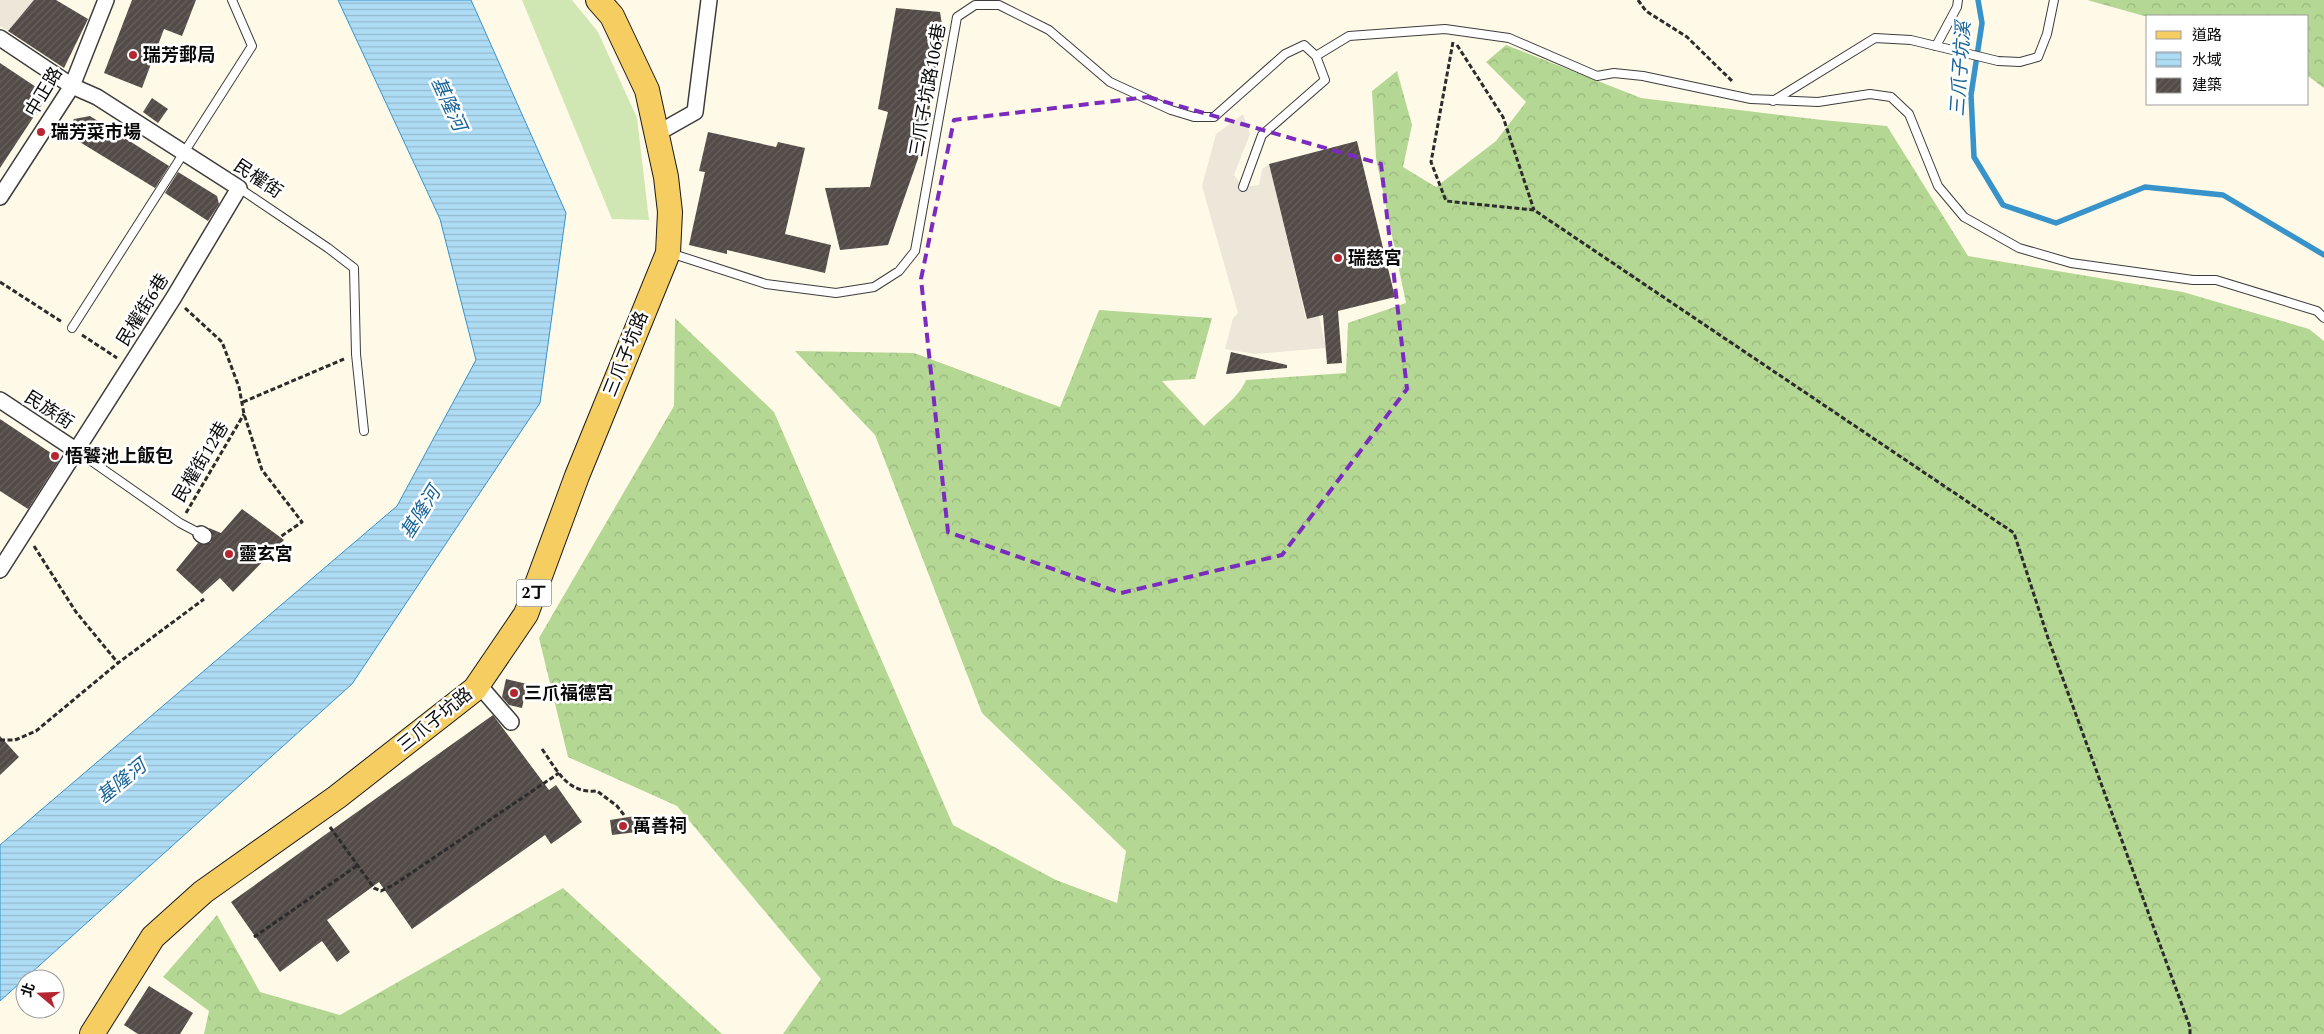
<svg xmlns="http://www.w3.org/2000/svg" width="2324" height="1034" font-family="Spectral,'Noto Sans TC',serif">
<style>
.grass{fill:#d0e7b4}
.forest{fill:url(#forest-crowns)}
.plaza{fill:#ece7d9}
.water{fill:url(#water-rules);stroke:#3793ca}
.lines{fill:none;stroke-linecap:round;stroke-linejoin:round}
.stream{stroke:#3793ca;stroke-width:5.5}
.building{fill:url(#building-hatch)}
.service-casing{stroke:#3d3d3d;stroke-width:10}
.minor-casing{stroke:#3d3d3d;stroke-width:18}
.primary-casing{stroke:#1b1b1b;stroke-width:26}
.path{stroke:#2c2c2c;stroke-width:3;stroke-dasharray:5 2.5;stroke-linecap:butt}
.service{stroke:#fff;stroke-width:8}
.minor{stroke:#fff;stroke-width:15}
.primary{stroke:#f6cd61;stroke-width:24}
.marked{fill:none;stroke:#7b2cbf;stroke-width:4;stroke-dasharray:10 6;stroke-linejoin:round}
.poi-dot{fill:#b62631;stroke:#fff;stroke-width:2}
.labels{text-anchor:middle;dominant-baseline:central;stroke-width:5;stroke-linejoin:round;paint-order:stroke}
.shield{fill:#fff;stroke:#545454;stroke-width:1}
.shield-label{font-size:16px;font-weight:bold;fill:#0a0a0a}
.poi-label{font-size:18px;font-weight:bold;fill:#0a0a0a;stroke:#fff;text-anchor:start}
.street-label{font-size:18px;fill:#0a0a0a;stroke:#fff}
.water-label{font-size:19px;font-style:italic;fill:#186498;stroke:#fff}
</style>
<defs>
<pattern id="forest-crowns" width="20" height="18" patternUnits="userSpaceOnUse" patternTransform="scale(1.25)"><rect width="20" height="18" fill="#b4d793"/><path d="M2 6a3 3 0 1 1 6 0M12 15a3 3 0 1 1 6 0" fill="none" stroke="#99b77d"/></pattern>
<pattern id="water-rules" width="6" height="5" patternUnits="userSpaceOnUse" patternTransform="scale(1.25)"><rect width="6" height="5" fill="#aedcf4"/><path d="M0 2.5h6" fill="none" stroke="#94bbd0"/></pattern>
<pattern id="building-hatch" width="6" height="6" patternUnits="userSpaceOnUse" patternTransform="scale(1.25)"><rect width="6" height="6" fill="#534b47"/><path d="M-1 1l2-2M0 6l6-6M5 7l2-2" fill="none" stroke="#67605d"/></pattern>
</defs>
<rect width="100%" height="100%" fill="#fffae8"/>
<path class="grass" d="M522,0H572L598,32L637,118L649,220L612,219Z"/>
<g class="forest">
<path d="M2087,0H2324V88L2308,76V16L2148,17Z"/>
<path d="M1506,45L1641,98L1822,120L1887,126L1968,256L2183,292L2309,329L2324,341V1034H783L821,979L677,806L568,757L539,638L674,406L675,318L774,412L953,825L1056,880L1117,903L1126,851L982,713L875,435L795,351L914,353L1060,407L1099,310L1212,318L1195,379L1162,381L1204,426C1219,410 1238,399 1246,380L1346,373L1348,323L1406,303L1376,158L1372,91L1397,71L1412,125L1403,167L1436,187L1496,141L1526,102L1486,62Z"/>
<path d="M563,888L722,1034H204L209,1011L163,977L217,915L260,992L340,1015Z"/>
</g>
<g class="plaza">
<path d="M0,0H34L8,31L0,26Z"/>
<path d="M1243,114L1250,134L1234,175L1243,187L1259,185L1262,169L1269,164L1306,319L1319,316L1326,348L1255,354L1225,349L1233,318L1238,313L1202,186L1216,134Z"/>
</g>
<path class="water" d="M338,0H471L566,213L540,403L352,684L0,1001V845L397,506L476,360L440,219Z"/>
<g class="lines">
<path class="stream" d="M1978,0L1982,23L1971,95L1974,157L2003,205L2056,223L2145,187L2223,195L2324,255"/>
</g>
<g class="building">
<path d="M34,0H56L88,19L64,68L8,31Z"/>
<path d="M132,0H196L182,36L164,29L142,88L104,73Z"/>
<path d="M896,8L940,12L944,37L921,150L888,245L840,250L825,188L870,187L888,112L878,109Z"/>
<path d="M0,63L48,95L0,168Z"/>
<path d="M152,98L168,109L158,123L143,112Z"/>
<path d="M90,116L169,166L155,188L65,133L74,119Z"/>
<path d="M708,132L776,147L778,142L805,148L785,234L831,245L825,273L727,250V254L689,245L705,172L699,171Z"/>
<path d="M1357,141L1395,297L1338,311L1342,363L1327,364L1323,315L1307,319L1269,164Z"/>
<path d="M178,172L217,196L219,204L208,221L165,193Z"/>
<path d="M1231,352L1287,365V368L1226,374Z"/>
<path d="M0,419L60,459L28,509L0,491Z"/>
<path d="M242,509L284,540L233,592L220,578L202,594L176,570L198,543L204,545L211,542L213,536L209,528L221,533Z"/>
<path d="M506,679L527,684L522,708L509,705L502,697Z"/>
<path d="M493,715L549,790L556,785L582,822L551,844L545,835L412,929L379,882L327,920L350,952L337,962L322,941L280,972L231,902Z"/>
<path d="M0,736L19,757L0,775Z"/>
<path d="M635,816L637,832L612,835L610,820Z"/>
<path d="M149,986L193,1013L180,1034H138L124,1025Z"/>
</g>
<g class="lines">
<defs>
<g id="service">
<path d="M1936,46L1957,7L1958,0"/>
<path d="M1316,56L1349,36L1445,29L1509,38L1597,76L1614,73L1643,76L1751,99L1818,102L1870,94L1891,97L1909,114L1938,186L1964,217L2019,248L2071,263L2193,280H2216L2317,311L2324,318"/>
<path d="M1773,101L1875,38L1911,40L1998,61L2020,62L2038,57L2047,34L2054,0"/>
<path d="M239,188L328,248L354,268L356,354L364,431"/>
<path d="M670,253L766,284L836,293L874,287L899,271L915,251L957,17L975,5H999L1049,30L1110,82L1171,110L1194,117H1214L1285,54L1304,45L1316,56L1325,80L1262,135L1243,187"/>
<path d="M72,328L252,46L232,0"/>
<path d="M77,451L180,523L201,534"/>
</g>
<g id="minor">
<path d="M0,38L72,86L97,97L239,188L174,297L0,570"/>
<path d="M656,134L695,112L709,0"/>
<path d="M0,197L72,86L106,0"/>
<path d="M0,400L77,451"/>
<path d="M201,534L204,536"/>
<path d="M478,684L511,722"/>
</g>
<path id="primary" d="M92,1034L153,937L203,892L337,797L475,689L526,614L577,476L668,253L670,212L666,177L647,90L612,16L598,0"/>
</defs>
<use href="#service" class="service-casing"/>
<use href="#minor" class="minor-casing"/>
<use href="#primary" class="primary-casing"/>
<g class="path">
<path d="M1638,0L1646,11L1687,37L1732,81"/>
<path d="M1453,42L1431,162L1446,201L1534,210L2014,533L2048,638L2190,1027V1034"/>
<path d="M1457,45L1503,117L1534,210"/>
<path d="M0,282L62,322"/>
<path d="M185,308L222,342L239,387L244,414L262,470L302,522L280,537"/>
<path d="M82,335L117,358"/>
<path d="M243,402L344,359"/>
<path d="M186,513L244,414"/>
<path d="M34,546L76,612L118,663"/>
<path d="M0,740H15L36,731L118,663L204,599"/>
<path d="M542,749C557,770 567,794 597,791L617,806L624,815"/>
<path d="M330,827L374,888L381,891L395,884L559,773"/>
<path d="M254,937L358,865"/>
</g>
<use href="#service" class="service"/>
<use href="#minor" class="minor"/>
<use href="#primary" class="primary"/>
</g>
<path class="marked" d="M1148,97L1381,164L1407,389L1282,555L1121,593L948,532L921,279L954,120Z"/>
<g class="poi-dot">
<circle cx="133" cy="55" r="5"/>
<circle cx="41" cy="132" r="5"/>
<circle cx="1338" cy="258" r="5"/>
<circle cx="55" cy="456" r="5"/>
<circle cx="229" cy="554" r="5"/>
<circle cx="514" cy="693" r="5"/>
<circle cx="623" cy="826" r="5"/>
</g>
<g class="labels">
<rect class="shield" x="516.5" y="579.5" width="35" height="27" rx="4"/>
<g class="shield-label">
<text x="534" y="593">2丁</text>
</g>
<g class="poi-label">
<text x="143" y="55">瑞芳郵局</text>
<text x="51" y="132">瑞芳菜市場</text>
<text x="1348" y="258">瑞慈宮</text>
<text x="65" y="456">悟饕池上飯包</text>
<text x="239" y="554">靈玄宮</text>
<text x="524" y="693">三爪福德宮</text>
<text x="633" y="826">萬善祠</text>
</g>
<g class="street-label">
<text transform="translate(928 90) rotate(-80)">三爪子坑路106巷</text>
<text transform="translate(44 92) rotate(-59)">中正路</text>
<text transform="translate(258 179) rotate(34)">民權街</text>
<text transform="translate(143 310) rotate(-58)">民權街6巷</text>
<text transform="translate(626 354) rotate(-68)">三爪子坑路</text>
<text transform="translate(49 410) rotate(33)">民族街</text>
<text transform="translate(201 462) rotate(-59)">民權街12巷</text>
<text transform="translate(435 720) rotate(-39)">三爪子坑路</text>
</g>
<g class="water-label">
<text transform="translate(1961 69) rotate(-86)">三爪子坑溪</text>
<text transform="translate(448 104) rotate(65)">基隆河</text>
<text transform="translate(421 513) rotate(-58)">基隆河</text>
<text transform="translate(122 782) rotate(-39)">基隆河</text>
</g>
</g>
<rect x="2146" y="15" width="162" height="90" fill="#ffffff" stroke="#9d9d9d"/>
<rect x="2156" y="31" width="25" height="8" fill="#f6cd61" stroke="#9d9d9d"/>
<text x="2192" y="40" font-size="15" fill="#0a0a0a">道路</text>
<rect x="2156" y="52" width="25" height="15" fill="url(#water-rules)" stroke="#9d9d9d"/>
<text x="2192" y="65" font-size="15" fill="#0a0a0a">水域</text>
<rect x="2156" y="78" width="25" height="15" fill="url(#building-hatch)" stroke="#9d9d9d"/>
<text x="2192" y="90" font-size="15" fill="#0a0a0a">建築</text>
<g transform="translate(40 994) rotate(289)"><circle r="24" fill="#ffffff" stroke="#9d9d9d"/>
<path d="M0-4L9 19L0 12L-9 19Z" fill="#b62631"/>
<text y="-8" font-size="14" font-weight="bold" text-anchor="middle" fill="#0a0a0a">北</text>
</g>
</svg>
